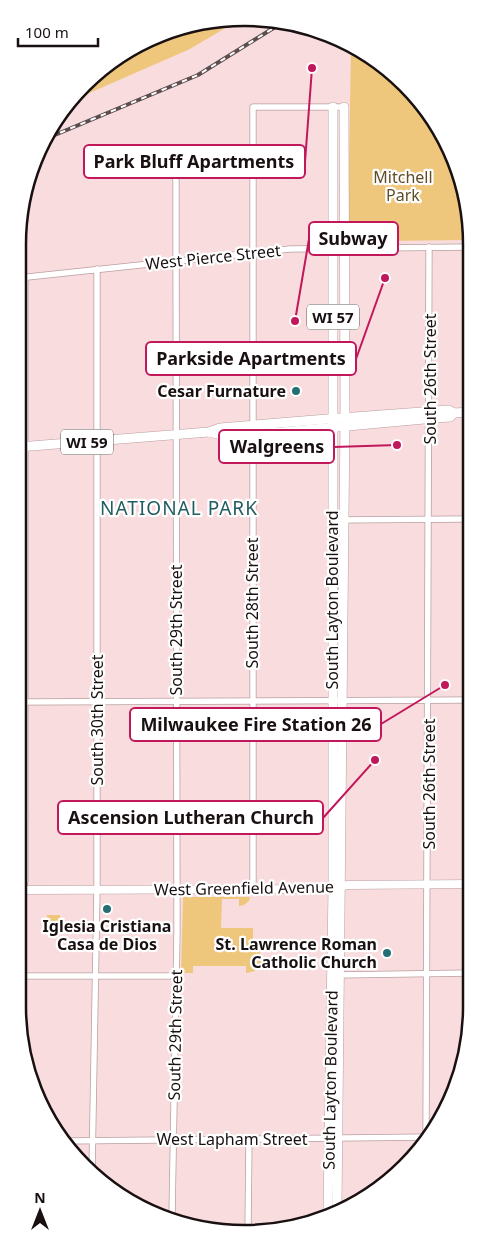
<svg xmlns="http://www.w3.org/2000/svg" width="489" height="1251" font-family="'Noto Sans',sans-serif">
<style>
.green{fill:#eec77c}
.lines{fill:none;stroke-linecap:round;stroke-linejoin:round}
.stream{stroke:#886aa5;stroke-width:2}
.minor-casing{stroke:#b99ea0;stroke-width:7}
.secondary-casing{stroke:#b99ea0;stroke-width:9}
.primary-casing{stroke:#b99ea0;stroke-width:10}
.minor{stroke:#fff;stroke-width:5.5}
.secondary{stroke:#fff;stroke-width:8}
.primary{stroke:#fff;stroke-width:9}
.rail-casing{stroke:#5c4d4f;stroke-width:4}
.rail{stroke:#fff;stroke-width:2;stroke-dasharray:5.5;stroke-linecap:butt}
.poi-dot{fill:#246f74;stroke:#fff;stroke-width:2}
.labels{text-anchor:middle;dominant-baseline:central;stroke-width:4.5;stroke-linejoin:round;paint-order:stroke}
.shield{fill:#fff;stroke:#5e5858;stroke-width:1}
.shield-label{font-size:15px;font-weight:bold;fill:#191011}
.park-label{font-size:16px;fill:#614d25;stroke:#fff}
.street-label{font-size:16px;fill:#191011;stroke:#fff}
.poi-label{font-size:16px;font-weight:bold;fill:#191011;stroke:#fff;text-anchor:end}
.quarter-label{font-size:19px;letter-spacing:1px;fill:#225d61;stroke:#fff}
.rim{fill:none;stroke:#191011;stroke-width:2.5}
.leader{fill:none;stroke:#c2185b;stroke-width:2}
.callout-dot{fill:#c2185b;stroke:#fff;stroke-width:2}
.callout{fill:#fff;stroke:#c2185b;stroke-width:2}
.callout-label{font-size:18px;text-anchor:middle;font-weight:bold;fill:#191011}
</style>
<rect width="100%" height="100%" fill="#f9dcde"/>
<g class="green">
<path d="M215,19L237,21L190,49L71,101L131,48Z"/>
<path d="M351,47C423,79 469,163 470,240L379,241L348,226Z"/>
<path d="M183,897H250L249,901L244,905L239,906V899H222L221,928H253V942H260V961L265,962C261,969 254,972 246,973V966H193V973H181Z"/>
<path d="M47,915H60L61,923H77V929H47Z"/>
</g>
<g class="lines">
<path class="stream" d="M153,40L154,41"/>
<defs>
<g id="minor">
<path d="M18,278L290,249L470,247"/>
<path d="M333,520L470,519"/>
<path d="M18,702L471,700"/>
<path d="M18,816H25"/>
<path d="M253,889V107H344"/>
<path d="M336,975L471,973"/>
<path d="M18,976H176"/>
<path d="M19,1013L21,897L25,881V277"/>
<path d="M65,1141L429,1137"/>
<path d="M426,1141L429,247"/>
<path d="M92,1171L97,889V269"/>
<path d="M172,1217L177,932L176,223V181L173,163"/>
<path d="M248,1230L249,1139"/>
</g>
<path id="secondary" d="M18,890L327,889L348,885L471,884"/>
<g id="primary">
<path d="M345,229L384,248"/>
<path d="M209,432L222,435L282,432L435,418L450,417L454,413"/>
<path d="M18,447L209,432L220,428L327,419L449,410L454,413L470,412"/>
<path d="M337,1209L345,418L344,107"/>
<path d="M328,1213L333,888V107"/>
</g>
</defs>
<use href="#minor" class="minor-casing"/>
<use href="#secondary" class="secondary-casing"/>
<use href="#primary" class="primary-casing"/>
<use href="#minor" class="minor"/>
<use href="#secondary" class="secondary"/>
<use href="#primary" class="primary"/>
<defs>
<path id="rail" d="M50,137L198,75L280,24"/>
</defs>
<use href="#rail" class="rail-casing"/>
<use href="#rail" class="rail"/>
</g>
<g class="poi-dot">
<circle cx="296" cy="391" r="5"/>
<circle cx="107" cy="909" r="5"/>
<circle cx="387" cy="953" r="5"/>
</g>
<g class="labels">
<g class="shield">
<rect x="307" y="304.5" width="52" height="25" rx="4"/>
<rect x="61" y="429.5" width="52" height="25" rx="4"/>
</g>
<g class="shield-label">
<text x="333" y="317">WI 57</text>
<text x="87" y="442">WI 59</text>
</g>
<g class="park-label">
<text x="403" y="177">Mitchell<tspan x="403" dy="18">Park</tspan></text>
</g>
<g class="street-label">
<text transform="translate(213 257) rotate(-6)">West Pierce Street</text>
<text transform="translate(430 379) rotate(-90)">South 26th Street</text>
<text transform="translate(332 600) rotate(-90)">South Layton Boulevard</text>
<text transform="translate(252 603) rotate(-90)">South 28th Street</text>
<text transform="translate(176 630) rotate(-90)">South 29th Street</text>
<text transform="translate(97 720) rotate(-90)">South 30th Street</text>
<text transform="translate(429 784) rotate(-90)">South 26th Street</text>
<text transform="translate(244 888) rotate(-1)">West Greenfield Avenue</text>
<text transform="translate(175 1035) rotate(-89)">South 29th Street</text>
<text transform="translate(330 1080) rotate(-89)">South Layton Boulevard</text>
<text x="232" y="1139">West Lapham Street</text>
</g>
<g class="poi-label">
<text x="286" y="391">Cesar Furnature</text>
<text x="107" y="926" text-anchor="middle">Iglesia Cristiana<tspan x="107" dy="18">Casa de Dios</tspan></text>
<text x="377" y="944">St. Lawrence Roman<tspan x="377" dy="18">Catholic Church</tspan></text>
</g>
<g class="quarter-label">
<text x="179" y="508">NATIONAL PARK</text>
</g>
</g>
<path d="M0 0H489V1251H0ZM244 26H245A218 218 0 0 1 463 244V1007A218 218 0 0 1 245 1225H244A218 218 0 0 1 26 1007V244A218 218 0 0 1 244 26Z" fill="#fff" fill-rule="evenodd"/>
<path class="rim" d="M244 26H245A218 218 0 0 1 463 244V1007A218 218 0 0 1 245 1225H244A218 218 0 0 1 26 1007V244A218 218 0 0 1 244 26Z"/>
<path class="leader" d="M312 68L305 162M295 321L309 239M385 278L356 359M397 445L334 447M445 685L381 724M375 760L323 818"/>
<g class="callout-dot">
<circle cx="312" cy="68" r="5"/>
<circle cx="295" cy="321" r="5"/>
<circle cx="385" cy="278" r="5"/>
<circle cx="397" cy="445" r="5"/>
<circle cx="445" cy="685" r="5"/>
<circle cx="375" cy="760" r="5"/>
</g>
<g class="callout">
<rect x="84" y="145" width="221" height="33" rx="5"/>
<rect x="309" y="222" width="89" height="33" rx="5"/>
<rect x="146" y="342" width="210" height="33" rx="5"/>
<rect x="219" y="430" width="115" height="33" rx="5"/>
<rect x="130" y="708" width="251" height="33" rx="5"/>
<rect x="58" y="801" width="265" height="33" rx="5"/>
</g>
<g class="callout-label">
<text x="194" y="168">Park Bluff Apartments</text>
<text x="353" y="245">Subway</text>
<text x="251" y="365">Parkside Apartments</text>
<text x="277" y="453">Walgreens</text>
<text x="256" y="731">Milwaukee Fire Station 26</text>
<text x="191" y="824">Ascension Lutheran Church</text>
</g>
<g transform="translate(40 1211)" stroke="#ffffff" stroke-width="4" paint-order="stroke">
<path d="M0-4L9 19L0 12L-9 19Z" fill="#191011"/>
<text y="-8" font-size="14" font-weight="bold" text-anchor="middle" fill="#191011">N</text>
</g>
<path d="M18 38v8h80v-8" fill="none" stroke="#191011" stroke-width="2.5"/>
<text x="25" y="38" font-size="15" fill="#191011" stroke="#ffffff" stroke-width="4" paint-order="stroke">100 m</text>
</svg>
